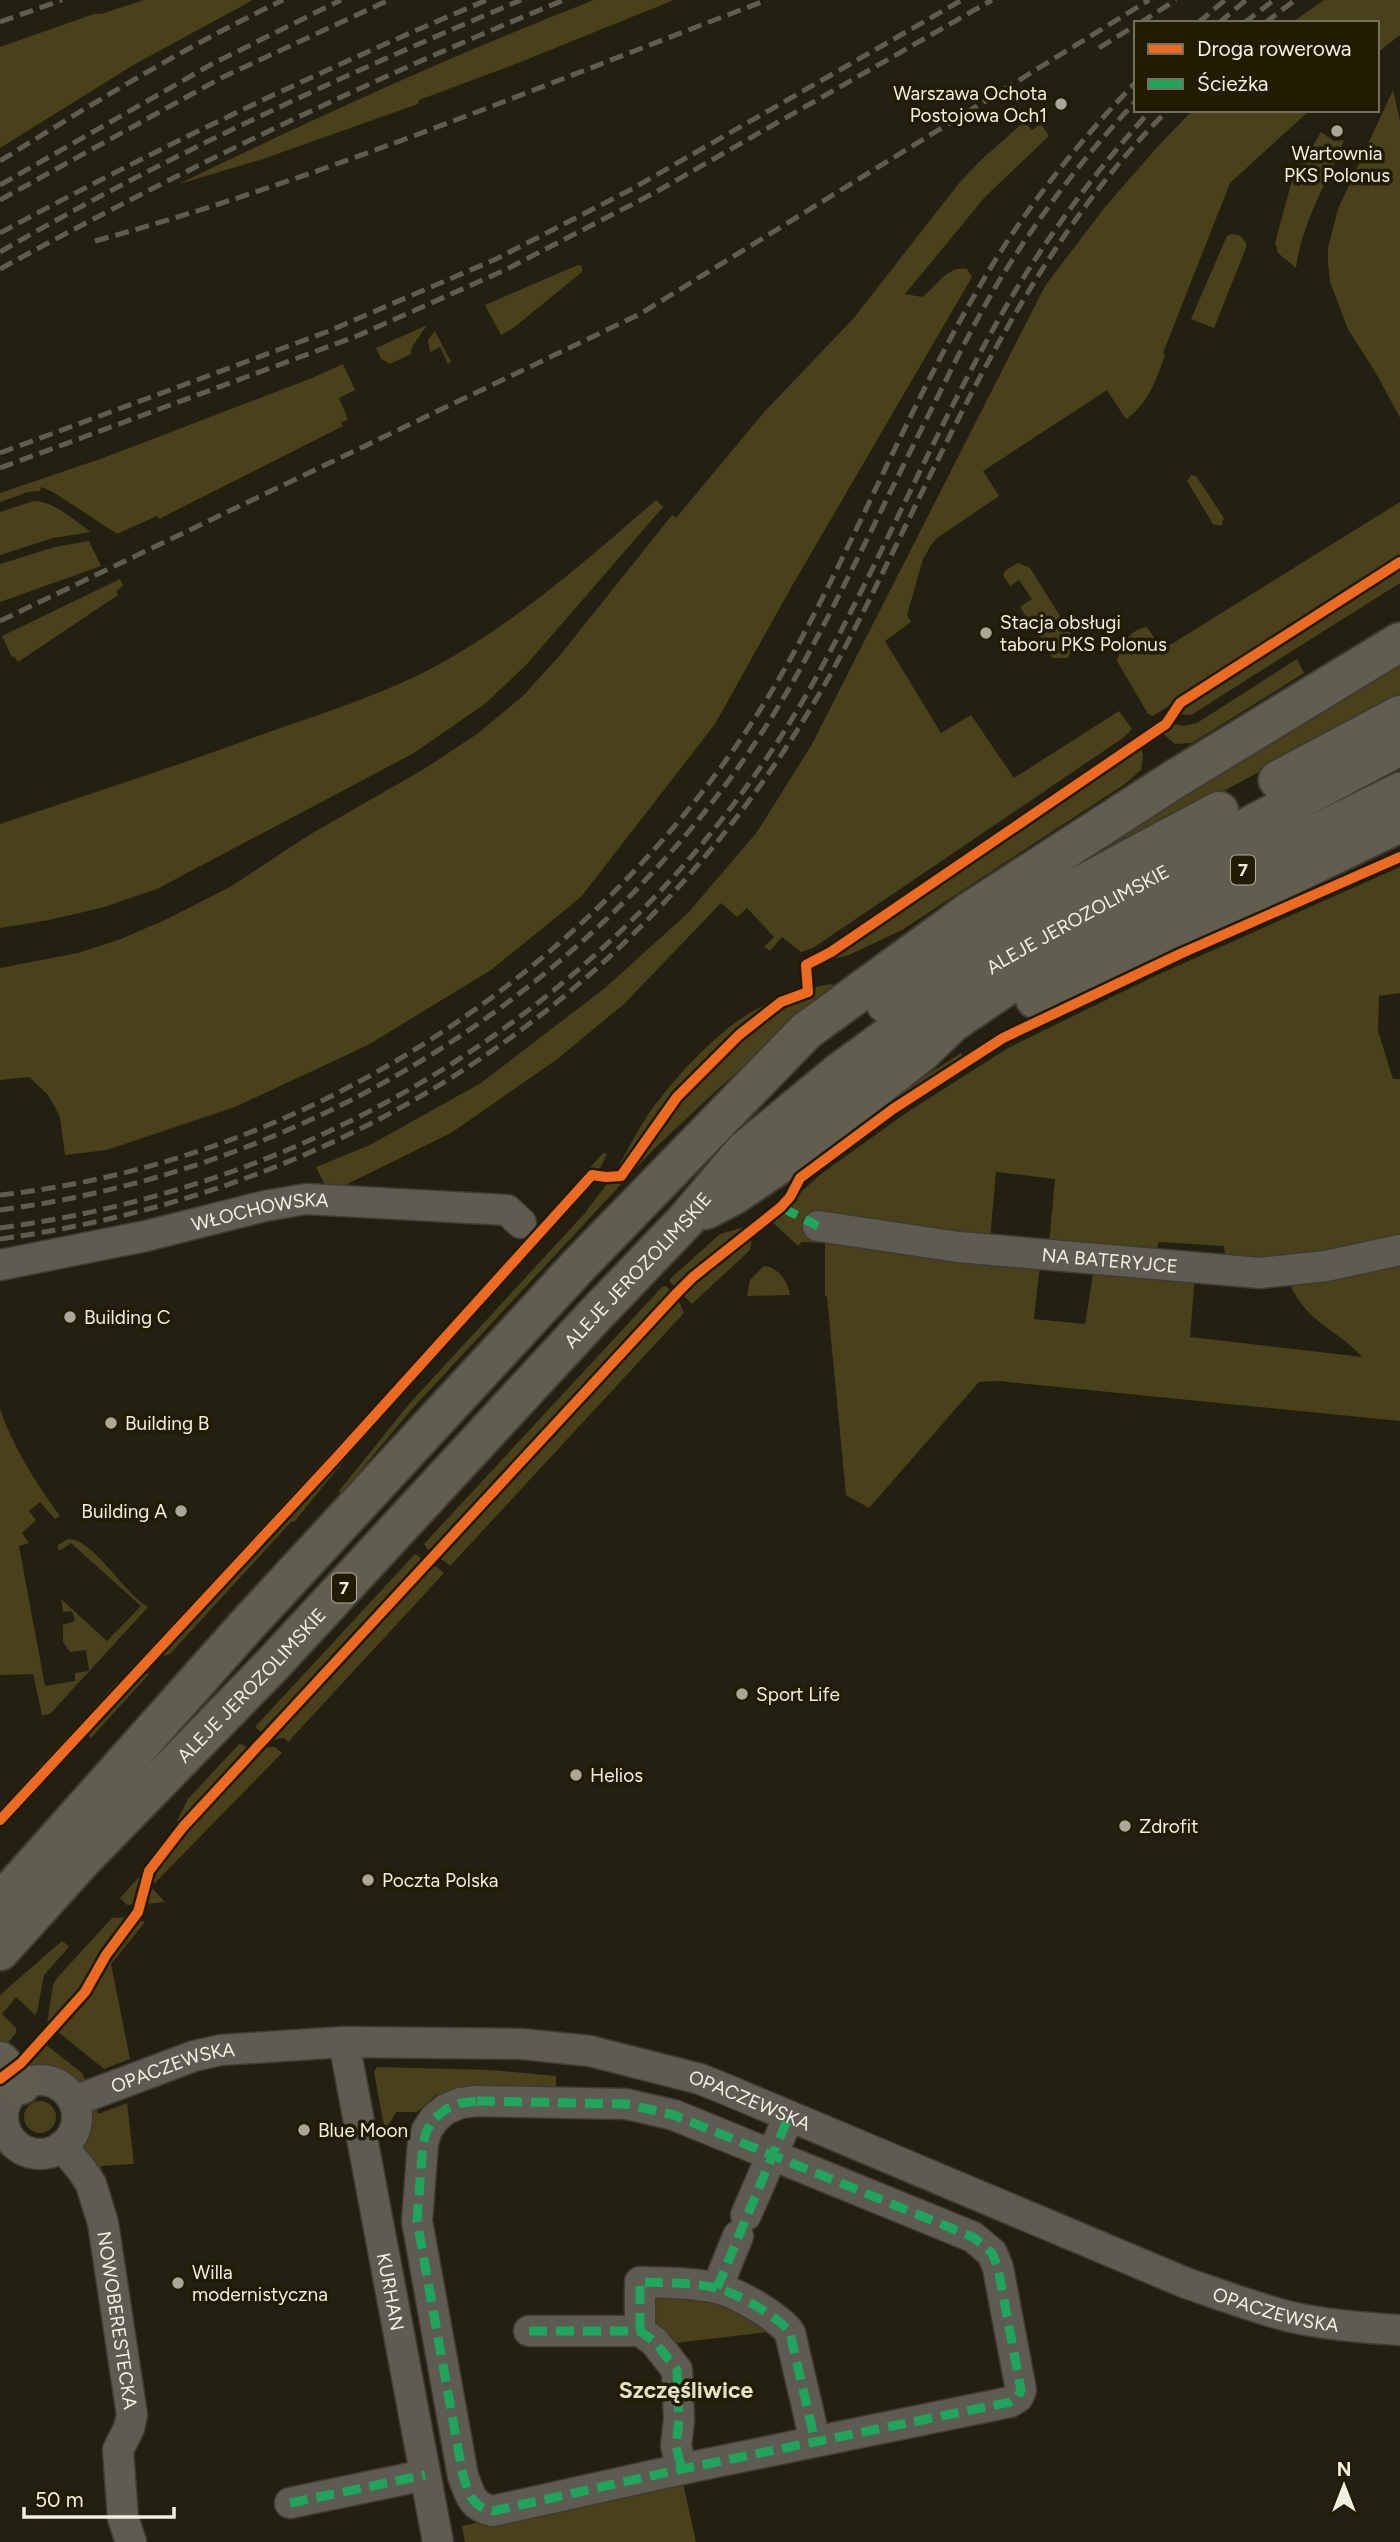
<svg xmlns="http://www.w3.org/2000/svg" width="1400" height="2542" font-family="Figtree,sans-serif">
<style>
.green{fill:#49401c}
.lines{fill:none;stroke-linecap:round;stroke-linejoin:round}
.minor-casing{stroke:#3f3b31;stroke-width:33}
.major-casing{stroke:#3f3b31;stroke-width:42}
.minor{stroke:#5e5c52;stroke-width:30}
.major{stroke:#615e50;stroke-width:38}
.rail{stroke:#5f5c52;stroke-width:5;stroke-dasharray:14 7;stroke-linecap:butt}
.quiet{stroke:#20a55d;stroke-width:9;stroke-dasharray:18 9;stroke-linecap:butt}
.cycleway-casing{stroke:#211b02;stroke-width:15}
.cycleway{stroke:#ed6a23;stroke-width:10}
.poi-dot{fill:#aaa798;stroke:#211b02;stroke-width:2.5}
.labels{text-anchor:middle;dominant-baseline:central;stroke-width:7;stroke-linejoin:round;paint-order:stroke}
.shield{fill:#211b02;stroke:#b4af9d;stroke-width:2}
.shield-label{font-size:18px;font-weight:bold;fill:#f3efe0}
.poi-label{font-size:19px;fill:#f3efe0;stroke:#211b02;text-anchor:start}
.street-label{font-size:19px;fill:#f3efe0;stroke:#211b02}
.quarter-label{font-size:23px;font-weight:bold;fill:#e8e0c1;stroke:#211b02}
</style>
<rect width="100%" height="100%" fill="#232012"/>
<g class="green">
<path d="M144,0H253L135,64L0,148V47L94,14H101Z"/>
<path d="M594,0H674L523,61L419,100L418,104L263,159L179,184C315,118 453,55 594,0Z"/>
<path d="M1324,0H1400V35L1377,53V23H1291Z"/>
<path d="M1393,90L1400,121V418L1377,375L1348,329L1330,282L1328,262V248L1338,209Z"/>
<path d="M1193,110H1310L1230,183L1163,353L1165,355C1156,380 1149,403 1126,419L1107,390L983,471L999,496L937,538L931,545L923,559L907,615L911,622L885,641L941,733L971,715L1014,778L1119,711L1132,729L1123,738L813,948L801,952L782,937L770,951L764,947L774,937L747,908L737,917L721,903L624,1004L556,1060L451,1133L329,1193L316,1167L370,1145L481,1083L605,988L688,913L757,832L811,746L1045,286L1105,207L1159,145Z"/>
<path d="M1024,122L1032,130L1041,124L1049,136L985,197L905,294L922,297C937,287 947,265 967,269L972,277L792,586L715,724L581,897L491,970L368,1045L235,1107L107,1150L65,1155L60,1118L55,1107L48,1095L29,1077L0,1080V968L78,953L121,939L167,919L230,887L309,835L424,769L477,734L523,696L561,654L672,515L676,518L765,411L853,319L960,182L981,160Z"/>
<path d="M1321,132L1334,141L1344,140C1327,183 1302,222 1296,268L1278,253L1275,243L1291,184Z"/>
<path d="M1232,234L1241,236L1246,243V248L1214,328L1191,319L1227,236Z"/>
<path d="M578,265L582,266V272L512,329L501,335L485,305Z"/>
<path d="M427,325L412,347L411,354L390,364L381,359L376,348Z"/>
<path d="M435,331L451,362L448,364L440,347L430,352L428,340Z"/>
<path d="M343,364L355,390L339,398L348,419L341,423L343,426L159,519L157,516L117,534L53,492L41,487L40,491L28,492L0,502V493L103,458L312,378Z"/>
<path d="M1191,475L1196,476L1224,518L1221,526L1213,524L1187,481Z"/>
<path d="M656,500L663,507L527,664L486,703L414,753L157,889L101,908L49,920L0,928V824C91,794 182,764 272,731C329,711 386,693 440,664C519,620 588,559 656,500Z"/>
<path d="M34,501C54,501 75,521 91,532L53,538L0,555V512Z"/>
<path d="M1400,502V559L1153,716L1148,714L1117,661C1121,645 1130,629 1147,627L1162,650Z"/>
<path d="M89,541L101,566L0,602V564L55,547Z"/>
<path d="M1018,563L1030,568L1075,640V647L1067,658H1053L1020,607L1032,599L1019,580L1010,586L1003,575L1006,570Z"/>
<path d="M1400,567V583L1191,715L1176,714L1180,708Z"/>
<path d="M120,579L123,586L116,591L118,595L18,662L14,656L12,657L2,636Z"/>
<path d="M1400,656V696L1048,886L1044,878Z"/>
<path d="M1297,659L1304,673L1192,743L1175,744L1160,731L1172,723L1183,726L1197,723Z"/>
<path d="M1140,746L1143,754L1141,770L1125,784L902,930L849,955L826,961Z"/>
<path d="M1400,867V993L1379,996L1378,1031L1393,1079H1400V1241L1305,1263L1228,1257L1225,1253L1224,1246L1159,1242L1154,1254L1049,1244L1055,1179L996,1172L990,1239L822,1219H802L803,1228L822,1232L829,1237L898,1254L1040,1265L1034,1319L1085,1324L1094,1269L1195,1276L1190,1337L1362,1357C1337,1328 1309,1326 1289,1283L1400,1261V1421L999,1381L979,1382L869,1508L846,1495L827,1297L825,1296V1243L802,1242L798,1246L770,1220L821,1174L906,1113L1008,1048L1155,976Z"/>
<path d="M830,984L835,986V989L719,1088L652,1151L411,1410L341,1494L339,1491L409,1404L585,1213L609,1181L623,1179L676,1104L706,1072L779,1008L812,995L813,988Z"/>
<path d="M773,1002L774,1004L730,1041L676,1095L620,1173L614,1175C625,1154 636,1133 649,1113C676,1076 729,1016 773,1002Z"/>
<path d="M961,1053L963,1059L903,1097L822,1154L889,1099Z"/>
<path d="M603,1153L607,1154L598,1172L588,1174L296,1497L148,1657H145L144,1654L497,1273Z"/>
<path d="M748,1226L749,1228L689,1274L676,1288L670,1282V1279L720,1234Z"/>
<path d="M752,1237L750,1250L692,1304L682,1294L707,1271Z"/>
<path d="M764,1266C778,1267 788,1281 790,1295L747,1296L750,1280Z"/>
<path d="M666,1286L672,1292L430,1553L424,1544L662,1287Z"/>
<path d="M678,1299L684,1313L450,1566L443,1560H437Z"/>
<path d="M0,1409C13,1447 36,1483 60,1516L55,1519L40,1502L29,1511L36,1520L22,1533L29,1543L19,1546L45,1686L75,1681V1673L89,1671L86,1650L70,1652L63,1642V1625L75,1621L72,1611L63,1612L61,1599L107,1641L141,1606L71,1543L61,1550H58V1545L68,1539C93,1538 123,1593 148,1607L50,1714L42,1715L33,1674L0,1675Z"/>
<path d="M368,1428L369,1430L294,1522L292,1521L170,1654L158,1657Z"/>
<path d="M415,1554L424,1560L263,1734L255,1727Z"/>
<path d="M430,1566L437,1567L444,1573L288,1742L284,1738L270,1740Z"/>
<path d="M150,1673L91,1738L86,1733L142,1674Z"/>
<path d="M129,1676L82,1728L79,1724L117,1682Z"/>
<path d="M70,1733L73,1736L0,1816V1809Z"/>
<path d="M240,1743L249,1749L180,1824L177,1821L188,1799Z"/>
<path d="M264,1747H275L282,1753L151,1887L165,1902L145,1904L153,1874L185,1831Z"/>
<path d="M140,1876L142,1877L136,1904L127,1905L120,1898Z"/>
<path d="M130,1917C102,1953 81,1992 50,2026L47,2024L53,1985L57,1978L112,1918Z"/>
<path d="M139,1920L145,1922L111,1964L130,2059L104,2069L57,2031C89,1997 112,1957 139,1920Z"/>
<path d="M62,1941L69,1946L68,1948L44,1975L37,2012L35,2015L16,1997L2,2014L16,2028V2033L4,2047L0,2044V1995Z"/>
<path d="M45,2044L82,2073L86,2082C72,2085 50,2072 33,2070L28,2062Z"/>
<path d="M377,2067L491,2070L556,2076V2094L436,2095L417,2112H396L387,2128L384,2126L374,2072Z"/>
<circle cx="40" cy="2117" r="16"/>
<path d="M127,2103L134,2164L101,2166L102,2182L79,2148C81,2133 83,2116 96,2108L98,2114Z"/>
<path d="M661,2289L713,2294L776,2331L667,2344L647,2320L646,2301Z"/>
<path d="M682,2479L696,2542H465L462,2526Z"/>
</g>
<g class="lines">
<defs>
<g id="minor">
<path id="s1" d="M818,1226L958,1247L1260,1273L1326,1266L1400,1250"/>
<path id="s2" d="M0,1265L146,1236L265,1206L306,1199L507,1210L521,1223"/>
<path id="s3" d="M344,2042L438,2542"/>
<circle cx="40" cy="2117" r="37"/>
<path id="s4" d="M74,2101L194,2056L221,2050L344,2042L522,2044L590,2051L700,2079L725,2089L1186,2283C1221,2295 1255,2308 1291,2317C1326,2325 1364,2328 1400,2330"/>
<path d="M477,2101L626,2104L674,2115L973,2237L992,2253L998,2268L1021,2390L1018,2397L1010,2402L682,2469L493,2511C472,2507 470,2495 463,2476L417,2221L423,2143L427,2130L435,2118L446,2109L461,2103Z"/>
<path id="s5" d="M62,2146L82,2170L91,2184L103,2223L132,2415L129,2428L118,2450L123,2518L131,2542"/>
<path d="M746,2215L789,2116"/>
<path d="M717,2288L738,2236"/>
<path d="M529,2331H640L655,2342L677,2370L679,2420L676,2446L682,2469"/>
<path d="M640,2331V2282C665,2283 692,2282 716,2288C736,2292 779,2317 790,2333L815,2441"/>
<path d="M290,2503L425,2475"/>
</g>
<g id="major">
<path d="M1278,780L1400,715"/>
<path d="M1035,999L1400,823"/>
<path d="M886,1004C992,930 1105,872 1219,811"/>
<path d="M705,1210L734,1195L777,1166L922,1052L952,1023L1005,987L1400,792"/>
<path d="M0,1903L246,1626L579,1265L806,1031L969,912L1175,779L1400,642"/>
<path id="s6" d="M0,1951L84,1858L273,1664L594,1316L685,1221L744,1151L841,1071L927,1008L1002,960L1097,907L1400,746"/>
<path d="M0,2061L21,2085"/>
</g>
</defs>
<use href="#minor" class="minor-casing"/>
<use href="#major" class="major-casing"/>
<use href="#minor" class="minor"/>
<use href="#major" class="major"/>
<g class="rail">
<path d="M0,22L62,0"/>
<path d="M1140,23L1176,0"/>
<path d="M1198,23L1225,0"/>
<path d="M1219,23L1246,0"/>
<path d="M1244,23L1274,0"/>
<path d="M1265,23L1295,0"/>
<path d="M1099,48L1136,25"/>
<path d="M0,161C93,103 185,47 283,0"/>
<path d="M0,185L212,64L341,0"/>
<path d="M0,200L221,78L389,0"/>
<path d="M0,233C159,147 321,70 487,0"/>
<path d="M95,241C325,178 544,84 767,0"/>
<path d="M0,252C167,155 344,75 521,0"/>
<path d="M0,269C183,169 371,79 564,0"/>
<path d="M0,453L329,331L496,259L630,190L962,0"/>
<path d="M0,468L357,336L505,270L654,193L992,0"/>
<path d="M0,621L640,314L1149,0"/>
<path d="M0,1195C330,1159 635,943 793,654C864,524 918,385 996,259C1036,195 1084,136 1136,82"/>
<path d="M0,1210C336,1166 644,959 805,660C850,577 890,491 933,406C954,364 975,321 999,281C1039,216 1084,156 1136,101"/>
<path d="M0,1228C344,1182 648,981 817,676C886,550 941,416 1014,293C1054,227 1099,167 1151,110"/>
<path d="M0,1239C375,1187 678,973 851,636C944,455 1021,256 1168,110"/>
</g>
<g class="quiet">
<path d="M781,1207L818,1226"/>
<path d="M477,2101L626,2104L674,2115L973,2237L992,2253L998,2268L1021,2390L1018,2397L1010,2402L682,2469L493,2511C472,2507 470,2495 463,2476L417,2221L423,2143L427,2130L435,2118L446,2109L461,2103Z"/>
<path d="M717,2288L789,2116"/>
<path d="M529,2331H640L655,2342L677,2370L679,2420L676,2446L682,2469"/>
<path d="M640,2331V2282C665,2283 692,2282 716,2288C736,2292 779,2317 790,2333L815,2441"/>
<path d="M290,2503L425,2475"/>
</g>
<defs>
<g id="cycleway">
<path d="M0,1820L338,1456L592,1175L606,1177L621,1176L677,1097L739,1035L781,1002L808,992L806,965L831,952L1166,724L1180,703L1400,562"/>
<path d="M0,2079L21,2063L85,1992L106,1955L138,1912L149,1871L183,1827L677,1293L693,1277L781,1207L790,1197L800,1178L893,1109L1003,1038L1182,953L1400,857"/>
</g>
</defs>
<use href="#cycleway" class="cycleway-casing"/>
<use href="#cycleway" class="cycleway"/>
</g>
<g class="poi-dot">
<circle cx="1061" cy="104" r="7"/>
<circle cx="1337" cy="131" r="7"/>
<circle cx="986" cy="633" r="7"/>
<circle cx="70" cy="1317" r="7"/>
<circle cx="111" cy="1423" r="7"/>
<circle cx="181" cy="1511" r="7"/>
<circle cx="742" cy="1694" r="7"/>
<circle cx="576" cy="1775" r="7"/>
<circle cx="1125" cy="1826" r="7"/>
<circle cx="368" cy="1880" r="7"/>
<circle cx="304" cy="2130" r="7"/>
<circle cx="178" cy="2283" r="7"/>
</g>
<g class="labels">
<g class="shield">
<rect x="1231" y="855.5" width="24" height="29" rx="5"/>
<rect x="332" y="1573.5" width="24" height="29" rx="5"/>
</g>
<g class="shield-label">
<text x="1243" y="870">7</text>
<text x="344" y="1588">7</text>
</g>
<g class="poi-label">
<text x="1047" y="93" text-anchor="end">Warszawa Ochota<tspan x="1047" dy="22">Postojowa Och1</tspan></text>
<text x="1337" y="153" text-anchor="middle">Wartownia<tspan x="1337" dy="22">PKS Polonus</tspan></text>
<text x="1000" y="622">Stacja obsługi<tspan x="1000" dy="22">taboru PKS Polonus</tspan></text>
<text x="84" y="1317">Building C</text>
<text x="125" y="1423">Building B</text>
<text x="167" y="1511" text-anchor="end">Building A</text>
<text x="756" y="1694">Sport Life</text>
<text x="590" y="1775">Helios</text>
<text x="1139" y="1826">Zdrofit</text>
<text x="382" y="1880">Poczta Polska</text>
<text x="318" y="2130">Blue Moon</text>
<text x="192" y="2272">Willa<tspan x="192" dy="22">modernistyczna</tspan></text>
</g>
<g class="street-label">
<text stroke="none"><textPath href="#s6" startOffset="1500">ALEJE JEROZOLIMSKIE</textPath></text>
<text stroke="none"><textPath href="#s2" startOffset="266">WŁOCHOWSKA</textPath></text>
<text stroke="none"><textPath href="#s1" startOffset="294">NA BATERYJCE</textPath></text>
<text stroke="none"><textPath href="#s6" startOffset="933">ALEJE JEROZOLIMSKIE</textPath></text>
<text stroke="none"><textPath href="#s6" startOffset="366">ALEJE JEROZOLIMSKIE</textPath></text>
<text stroke="none"><textPath href="#s4" startOffset="105">OPACZEWSKA</textPath></text>
<text stroke="none"><textPath href="#s4" startOffset="693">OPACZEWSKA</textPath></text>
<text stroke="none"><textPath href="#s3" startOffset="254">KURHAN</textPath></text>
<text stroke="none"><textPath href="#s4" startOffset="1260">OPACZEWSKA</textPath></text>
<text stroke="none"><textPath href="#s5" startOffset="187">NOWOBERESTECKA</textPath></text>
</g>
<g class="quarter-label">
<text x="686" y="2390">Szczęśliwice</text>
</g>
</g>
<rect x="1134" y="21" width="245" height="91" fill="#211b02" stroke="#75705b" stroke-width="2"/>
<rect x="1148" y="44" width="35" height="10" fill="#ed6a23" stroke="#75705b" stroke-width="2"/>
<text x="1197" y="56" font-size="21" fill="#f3efe0">Droga rowerowa</text>
<rect x="1148" y="79" width="35" height="10" fill="#20a55d" stroke="#75705b" stroke-width="2"/>
<text x="1197" y="91" font-size="21" fill="#f3efe0">Ścieżka</text>
<g transform="translate(1344 2486)" stroke="#211b02" stroke-width="5" paint-order="stroke">
<path d="M0-5L12 26L0 18L-12 26Z" fill="#f3efe0"/>
<text y="-10" font-size="19" font-weight="bold" text-anchor="middle" fill="#f3efe0">N</text>
</g>
<path d="M24 2507v10h150v-10" fill="none" stroke="#f3efe0" stroke-width="3.5"/>
<text x="35" y="2507" font-size="21" fill="#f3efe0" stroke="#211b02" stroke-width="5" paint-order="stroke">50 m</text>
</svg>
